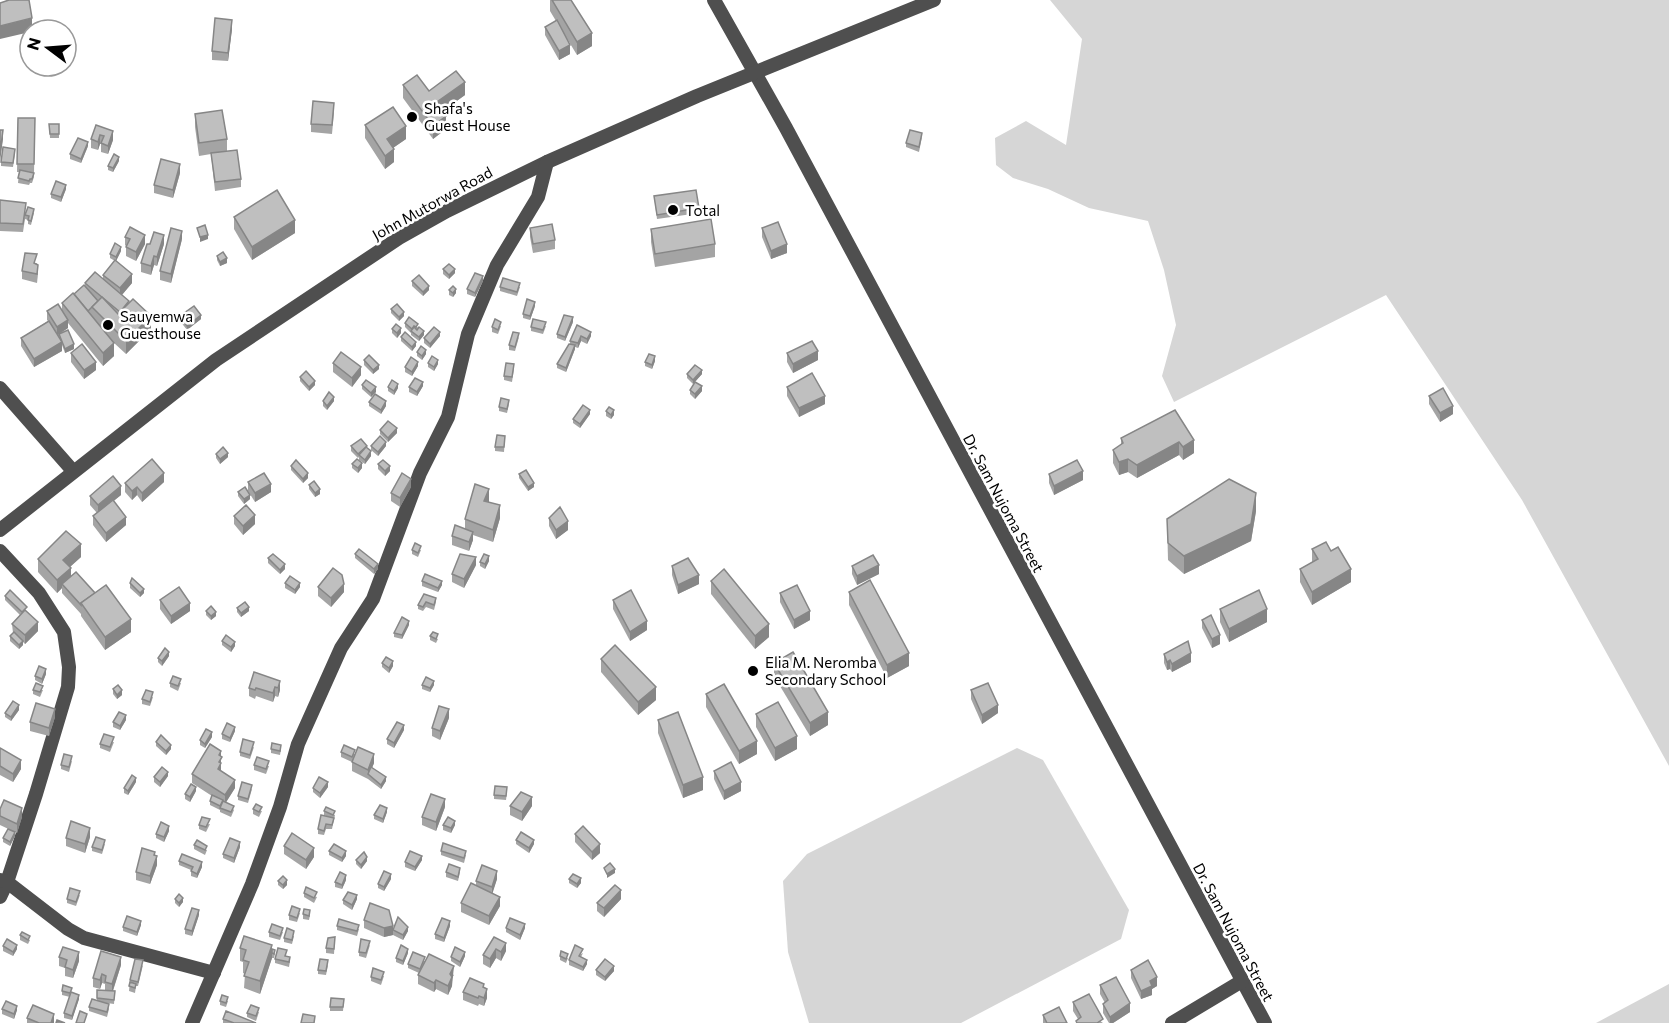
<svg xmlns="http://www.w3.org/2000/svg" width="1669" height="1023" font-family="Commissioner,sans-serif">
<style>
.green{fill:#d6d6d6}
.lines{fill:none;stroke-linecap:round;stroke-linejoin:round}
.minor{stroke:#4f4f4f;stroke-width:14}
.wall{fill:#a4a4a4}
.shaded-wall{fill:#868686}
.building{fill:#bfbfbf;stroke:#868686;stroke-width:1.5}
.poi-dot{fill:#000;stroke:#fff;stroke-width:2}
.labels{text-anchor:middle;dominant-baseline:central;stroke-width:5;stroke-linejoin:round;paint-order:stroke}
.poi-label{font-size:15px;fill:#000;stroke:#fff;text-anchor:start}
.street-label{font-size:15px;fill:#000;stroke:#fff}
</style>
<rect width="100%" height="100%" fill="#fff"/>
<g class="green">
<path d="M1050,0H1669V766L1522,500L1386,295L1174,402L1162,376L1176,325L1164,270L1148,221L1089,208L1048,189L1013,178L996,165L995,138L1026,121L1066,145L1082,39Z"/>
<path d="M1017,748L1043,760L1129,910L1121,939L961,1023H809L788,952L783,881L807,854Z"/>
<path d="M1669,984V1023H1596Z"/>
</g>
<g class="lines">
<g class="minor">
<path d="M714,0L786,128L1265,1023"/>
<path d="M0,388L73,471"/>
<path d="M0,530L216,360L399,238L447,211L547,162L697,96L934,0"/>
<path d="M0,551L39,593L64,632L69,667L68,687L36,794L7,882L0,897"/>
<path d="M0,880L7,882L68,929L84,938L214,973"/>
<path d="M192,1023L252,884L280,807L298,744L341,648L373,599L420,473L448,417L468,334L497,265L538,197L547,162"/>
<path d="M1172,1023L1242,981"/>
</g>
</g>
<g class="wall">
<path d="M550,0H571L592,46L577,55L563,32L570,54L559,60L545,35V27L556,21L550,11Z"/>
<path d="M232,29L228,61L212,60V51Z"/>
<path d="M403,85L429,91L465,95L443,111L446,129L433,139L403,98Z"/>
<path d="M334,112L332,134L311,132V124Z"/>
<path d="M195,114L227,139V151L241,179V187L215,191L211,154L199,156L195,127Z"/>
<path d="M18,118H35L34,173H33L34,177L32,183H30L29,185L18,183L19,172H17Z"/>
<path d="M49,124H59V138H50Z"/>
<path d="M96,125L113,140L108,154L101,152V144H100L98,150L91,148V139Z"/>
<path d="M365,125L406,139L393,148L394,162L385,169L365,138Z"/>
<path d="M922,137L919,152L906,147V143Z"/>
<path d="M88,146L81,163L70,159V154Z"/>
<path d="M15,153L13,167L1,166V162Z"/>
<path d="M119,161L113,172L108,170V166Z"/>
<path d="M180,173L173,198L154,193V185Z"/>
<path d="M66,189L61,202L51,198V194Z"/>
<path d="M654,196L699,208V213L657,219Z"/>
<path d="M0,200L26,212L34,213L31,225L28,224V220L25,219L23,232L0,231Z"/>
<path d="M234,217L295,233L252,260L234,229Z"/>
<path d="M530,228L555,240V249L533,253L530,237Z"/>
<path d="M762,228L787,253L771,259L762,237Z"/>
<path d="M651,229L715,244V257L655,267L651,242Z"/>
<path d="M125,237L145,244L136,261L126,256V246L125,245Z"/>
<path d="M182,239L171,283L160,280V271Z"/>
<path d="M164,244L157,266L154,265L151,275L141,272V263Z"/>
<path d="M121,251L116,261L132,283L122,295L151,329L126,354L113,342L114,356L103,366L68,323V328L61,333L74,349L65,353L62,345V351L34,367L21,346V338L48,321L47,320V311L62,310V303L85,286V283L103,279V275L115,261L110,258V254Z"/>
<path d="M217,256L227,263L220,266L217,260Z"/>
<path d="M37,263L38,274L37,283L22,279V271Z"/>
<path d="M443,269L455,273L449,279L443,274Z"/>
<path d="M412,281L429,290L423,296L412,286Z"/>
<path d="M483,281L475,297L467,294V289Z"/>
<path d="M500,287H520L517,296L500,291Z"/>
<path d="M449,290L456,293L453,297L449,295Z"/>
<path d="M535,306L530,320L523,318V314Z"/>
<path d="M391,309L404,316L399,321L391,313Z"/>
<path d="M180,316L201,319L187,330L180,321Z"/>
<path d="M409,317L424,335L419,341L411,335V333L405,327V323Z"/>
<path d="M573,322L565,341L557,338V334Z"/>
<path d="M577,325L591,336L587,344L581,341L578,348L575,347V349L566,372L557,368V364L570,344V341Z"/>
<path d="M501,326L498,334L492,332V327Z"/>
<path d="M546,326L543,334L531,331V327Z"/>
<path d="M392,329L401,333L397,338L392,333Z"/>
<path d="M440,336L430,348L424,343V338Z"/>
<path d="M401,337L416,346L412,351L401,341Z"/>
<path d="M519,337L515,351L509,350V345Z"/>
<path d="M417,352L426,354L422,360L417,356Z"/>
<path d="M71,353L96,370L84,379L71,362Z"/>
<path d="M787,353L818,360L793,373L787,362Z"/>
<path d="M364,360L379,369L373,374L364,365Z"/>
<path d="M655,361L652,369L645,366V362Z"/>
<path d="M333,363L361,375L352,387L333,372Z"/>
<path d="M428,363L438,364L434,371L428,367Z"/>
<path d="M418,366L412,376L405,372V367Z"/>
<path d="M514,369L512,382L504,380V376Z"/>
<path d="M687,374H702L693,384L687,378Z"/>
<path d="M300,377L315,385L309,391L300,381Z"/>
<path d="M362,385L376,392L371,397L362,389Z"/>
<path d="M423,386L417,396L409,392V387Z"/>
<path d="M388,387L398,388L394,395L388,391Z"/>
<path d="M787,387L825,404L799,417L787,396Z"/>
<path d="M690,390L702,391L695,399L690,394Z"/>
<path d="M1429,396L1453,414L1440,422L1429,404Z"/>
<path d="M323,401H334L327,410L323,406Z"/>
<path d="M369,402L386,406L381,414L369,406Z"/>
<path d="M509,404L507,413L499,411V407Z"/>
<path d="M1175,410L1194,453L1183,460L1179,455L1137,478L1128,472L1119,475L1113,463V450L1121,445V438Z"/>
<path d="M606,411L614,415L611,419L606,416Z"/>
<path d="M590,414L580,428L573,423V419Z"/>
<path d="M380,430L397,433L388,442L380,434Z"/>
<path d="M505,436L504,452L495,451V447Z"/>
<path d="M351,446L367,448L371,456L365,464L359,460V457L358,458L351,451Z"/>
<path d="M371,446H386L378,456L371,450Z"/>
<path d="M216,454L228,457L220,464L216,458Z"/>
<path d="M352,464L362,468L358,473L352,468Z"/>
<path d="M378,464L390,471L385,476L378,469Z"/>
<path d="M291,466L308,478L303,483L291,470Z"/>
<path d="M519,474L534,487L528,491L519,478Z"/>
<path d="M1049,474L1083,480L1054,495L1049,483Z"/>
<path d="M164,482L142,502L137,495L132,500L125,492V483Z"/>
<path d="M248,482L271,492L255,502L248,491Z"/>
<path d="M309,485L320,494L315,497L309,489Z"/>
<path d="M411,487L400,507L391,501V493Z"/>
<path d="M238,492L250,499L244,504L238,496Z"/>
<path d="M121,495L113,501L126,525L106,542L93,525V516L97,513L90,505V496Z"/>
<path d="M488,502L500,518L493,542L473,535V540L469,551L452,545V536L465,529V519Z"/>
<path d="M1256,511L1251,541L1184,574L1168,560L1167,519Z"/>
<path d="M234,516L255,524L243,535L234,524Z"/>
<path d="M549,518L568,530L556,539L549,526Z"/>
<path d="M1312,549L1351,582L1312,605L1300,582V569L1312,562Z"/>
<path d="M412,550H421L418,557L412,554Z"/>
<path d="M355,554L378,569L374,574L355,558Z"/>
<path d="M81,557L70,567L71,576L131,632L105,650L81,616V614L62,593V588L57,593L38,572V559Z"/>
<path d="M268,558L285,569L280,574L268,563Z"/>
<path d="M489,561L485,569L480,566V562Z"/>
<path d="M476,565L464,588L452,582V574Z"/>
<path d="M672,566L699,584L678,594L672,575Z"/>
<path d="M852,566L879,574L857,585L852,574Z"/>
<path d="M422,581L442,585L438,592L422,586Z"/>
<path d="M711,581L769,637L755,649L711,594Z"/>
<path d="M130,583L144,593L140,597L130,588Z"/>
<path d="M285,583L300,587L295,594L285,588Z"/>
<path d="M318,587L344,592L331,607L318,596Z"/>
<path d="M849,592L909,666L887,678L849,605Z"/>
<path d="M780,593L810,620L794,629L780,602Z"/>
<path d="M5,596L27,612L38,631L25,644L23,642V645L19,649L10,641V636L13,633L12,624L20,615L5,600Z"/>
<path d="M436,598V602L434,610L426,607L423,611L418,609V605Z"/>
<path d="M160,600L190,611L171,624L160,609Z"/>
<path d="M613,600L647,630L630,641L613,609Z"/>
<path d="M237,608L249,611L241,617L237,612Z"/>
<path d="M1220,609L1267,622L1229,642L1220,622Z"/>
<path d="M206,611L216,616L211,620L206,615Z"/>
<path d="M1202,620L1220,644L1212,648L1202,628Z"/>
<path d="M409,625L402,639L394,637V633Z"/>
<path d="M430,636L438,639L436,643L430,640Z"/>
<path d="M222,641L235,646L231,652L222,645Z"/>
<path d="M1164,654L1191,662L1172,672L1170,669L1167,670L1164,663Z"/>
<path d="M169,656L162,666L158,662V658Z"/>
<path d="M601,659L656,700L638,715L601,672Z"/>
<path d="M382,663L393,666L389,673L382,667Z"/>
<path d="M774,663L828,725L810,736L774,676Z"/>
<path d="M254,672L280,690L278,697L275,696L273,702L256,696L255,699L249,696V688Z"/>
<path d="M46,674L42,684L35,680V676Z"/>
<path d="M170,683H181L178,691L170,687Z"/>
<path d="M422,685H434L430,692L422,689Z"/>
<path d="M113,689L122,695L117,699L113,694Z"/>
<path d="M33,690H43L40,697L33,694Z"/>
<path d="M971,690L998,713L982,724L971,699Z"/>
<path d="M706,694L757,754L739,764L706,707Z"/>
<path d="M153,697L150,706L142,704V699Z"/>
<path d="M19,710L11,721L5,717V713Z"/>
<path d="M756,714L797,749L775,761L756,727Z"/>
<path d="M55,717L49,736L30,731V722Z"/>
<path d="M449,718L440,740L432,736V728Z"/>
<path d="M126,720L120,730L113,727V722Z"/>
<path d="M658,720L703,790L683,798L658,733Z"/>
<path d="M404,730L394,748L387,744V739Z"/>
<path d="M235,731L230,742L222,739V734Z"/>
<path d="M212,737L205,748L200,745V740Z"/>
<path d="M114,742L110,752L100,748V744Z"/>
<path d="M156,742L171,749L166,755L156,746Z"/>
<path d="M254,747L250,759L240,756V752Z"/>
<path d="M0,748L21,769L13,782L0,775Z"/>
<path d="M271,749H281L280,755L271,753Z"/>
<path d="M221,751V771L235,788L226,802L234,810L231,817L220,812V809V810L210,805V801L212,796L192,783V774Z"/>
<path d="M341,752L355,754L374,763L372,768L386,781L381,789L368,779L352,771V762L341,757Z"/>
<path d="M72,761L69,772L61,769V765Z"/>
<path d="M254,765L269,766L266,774L254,770Z"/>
<path d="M714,771L741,791L724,800L714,779Z"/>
<path d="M168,776L160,787L154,782V777Z"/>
<path d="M136,782L128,795L124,793V788Z"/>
<path d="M328,787L320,798L313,792V788Z"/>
<path d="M252,789L248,803L238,800V796Z"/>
<path d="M196,791L190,802L185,799V794Z"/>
<path d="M507,792L506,800L494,799V795Z"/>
<path d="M510,806H532L522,821L510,815Z"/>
<path d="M445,807L436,831L422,825V817Z"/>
<path d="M0,809L22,817L17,833L0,825Z"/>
<path d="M253,809L262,811L259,817L253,814Z"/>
<path d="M324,811L335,815L332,829H326L324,835L318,834V829L326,816L324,815Z"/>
<path d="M387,812L383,823L374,819V815Z"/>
<path d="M210,824L206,832L199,829V825Z"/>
<path d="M443,825H455L451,833L443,830Z"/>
<path d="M169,831L164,842L156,838V834Z"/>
<path d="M575,834L600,853L592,860L575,842Z"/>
<path d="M15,836L10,846L3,842V838Z"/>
<path d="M90,837L85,853L66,846V838Z"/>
<path d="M516,840L534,844L529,853L516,844Z"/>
<path d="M105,844L102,854L92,851V847Z"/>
<path d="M194,845L207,850L205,855L194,849Z"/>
<path d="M284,846L314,857L306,869L284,854Z"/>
<path d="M240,847L234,863L223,858V854Z"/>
<path d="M329,851L346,856L342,862L329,855Z"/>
<path d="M441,851L466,855L464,863L441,855Z"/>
<path d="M155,855L157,865L150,884L136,880V872Z"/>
<path d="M356,860L367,861L361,869L356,864Z"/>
<path d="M422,860L415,871L405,867V862Z"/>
<path d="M179,861L202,867L197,878L191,876V870L179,865Z"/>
<path d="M446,872H460L458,881L446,877Z"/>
<path d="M391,879L384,891L378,888V884Z"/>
<path d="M497,879L492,893L500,906L489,925L461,912V903L476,885V881Z"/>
<path d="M569,879L581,883L577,888L569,883Z"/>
<path d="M346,880L342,889L335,887V882Z"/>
<path d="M278,881L287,885L283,889L278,885Z"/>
<path d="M304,893L317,897L314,903L304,897Z"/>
<path d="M80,895L76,906L67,903V899Z"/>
<path d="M175,899L183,902L179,907L175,903Z"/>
<path d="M357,899L352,910L343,904V900Z"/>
<path d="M621,899L604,917L597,911V903Z"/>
<path d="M389,910L393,935L384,937L364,928V920Z"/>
<path d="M300,913L297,922L289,920V915Z"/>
<path d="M303,914L310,915L309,920L303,919Z"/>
<path d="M199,915L192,936L185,934V929Z"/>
<path d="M141,925L137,936L123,931V927Z"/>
<path d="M337,926L359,929L357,936L337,930Z"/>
<path d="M450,926L444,942L435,939V934Z"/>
<path d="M506,928H525L520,940L506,932Z"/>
<path d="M393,930L408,931L403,940L393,935Z"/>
<path d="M269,932H283L280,940L269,937Z"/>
<path d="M20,935L30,940L28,944L20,940Z"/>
<path d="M294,936L292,944L284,942V938Z"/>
<path d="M335,937L334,954L326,953V948Z"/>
<path d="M494,937L506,951L501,961L496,958L490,968L483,964V955Z"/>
<path d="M370,945L366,958L359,956V952Z"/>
<path d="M3,946L17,949L13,956L3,951Z"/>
<path d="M240,948L272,949L275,954L274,958H272L260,994L244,988L245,974L243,973V962L240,961Z"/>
<path d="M408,953L403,965L396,962V958Z"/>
<path d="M583,953L581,957L587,964L583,971L569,965V960Z"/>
<path d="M287,956L290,961L289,967L275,963V959Z"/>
<path d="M465,956L460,967L451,961V957Z"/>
<path d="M560,956L568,958L566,963L560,960Z"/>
<path d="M59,957L79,961L73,978L65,976V968L59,966Z"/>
<path d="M425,961L454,975L452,978V986L448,995L436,989L434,992L418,984V975L419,973L408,968V964Z"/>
<path d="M121,965L113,991H115L114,1004L107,1003L109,1009L107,1017L89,1011V1007L97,1000V990H105V984L102,983L100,989L93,987V978Z"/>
<path d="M143,965L138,986H136L135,993L129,991L130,980Z"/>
<path d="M328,965L326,975L318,974V970Z"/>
<path d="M596,970L614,971L605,981L596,975Z"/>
<path d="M1131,970L1157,986L1152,989V995L1141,999L1131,978Z"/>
<path d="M384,976L381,985L371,981V977Z"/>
<path d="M1100,985L1130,1012L1113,1023H1109L1103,1013V1004L1105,1003L1100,994Z"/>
<path d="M484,988L487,998L484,1006L479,1004L478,1006L463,1000V992Z"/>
<path d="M62,991L72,992L79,999L72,1020L64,1018V1013L70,997L62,995Z"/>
<path d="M344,999L343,1011H330V1007Z"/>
<path d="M220,1001H228L226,1007L220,1005Z"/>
<path d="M1073,1002L1103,1023H1076V1021L1078,1019L1073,1011Z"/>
<path d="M2,1009L17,1010L14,1019L2,1014Z"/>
<path d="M259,1012L256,1021L247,1017V1013Z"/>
<path d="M54,1014V1023H27V1018Z"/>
<path d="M1043,1015L1067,1023H1043Z"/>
<path d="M223,1019L256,1023H223Z"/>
</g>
<g class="shaded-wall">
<path d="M32,18V30H30V32L0,39V26Z"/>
<path d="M232,20V29L228,61V53Z"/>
<path d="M592,33V46L577,55V42Z"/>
<path d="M570,45V54L559,60V51Z"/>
<path d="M465,82V95L437,115V102Z"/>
<path d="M446,116V129L433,139V126Z"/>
<path d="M406,126V139L387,152V139Z"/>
<path d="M3,130V139L0,162V153Z"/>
<path d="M113,131V140L108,154V146Z"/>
<path d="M100,135V144L98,150V142Z"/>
<path d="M88,142V146L81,163V159Z"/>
<path d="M394,149V162L385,169V156Z"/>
<path d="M119,157V161L113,172V168Z"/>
<path d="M180,164V173L173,198V190Z"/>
<path d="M66,185V189L61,202V197Z"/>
<path d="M295,220V233L252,260V247Z"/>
<path d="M182,231V239L171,283V274Z"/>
<path d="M145,235V244L136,261V252Z"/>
<path d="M164,235V244L157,266V257Z"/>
<path d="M208,235V239L200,242V237Z"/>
<path d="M787,244V253L771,259V251Z"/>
<path d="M121,247V251L116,261V257Z"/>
<path d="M154,256V265L151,275V266Z"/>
<path d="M227,258V263L220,266V262Z"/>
<path d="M455,269V273L449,279V275Z"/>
<path d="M132,274V283L120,297V288Z"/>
<path d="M483,276V281L475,297V293Z"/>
<path d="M429,286V290L423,296V292Z"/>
<path d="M456,289V293L453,297V293Z"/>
<path d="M535,302V306L530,320V316Z"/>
<path d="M404,312V316L399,321V317Z"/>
<path d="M201,315V319L187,330V326Z"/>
<path d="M151,316V329L126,354V341Z"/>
<path d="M573,317V322L565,341V337Z"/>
<path d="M68,320V328L57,335V327Z"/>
<path d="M401,328V333L397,338V333Z"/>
<path d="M424,331V335L419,341V337Z"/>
<path d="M440,332V336L430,348V344Z"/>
<path d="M591,332V336L587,344V339Z"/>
<path d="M581,336V341L578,348V343Z"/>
<path d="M62,342V351L34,367V359Z"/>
<path d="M416,342V346L412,351V347Z"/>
<path d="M114,343V356L103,366V353Z"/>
<path d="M74,344V349L65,353V349Z"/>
<path d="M575,345V349L566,372V368Z"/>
<path d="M426,350V354L422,360V356Z"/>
<path d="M818,351V360L793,373V364Z"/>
<path d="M655,356V361L652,369V365Z"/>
<path d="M438,360V364L434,371V367Z"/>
<path d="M96,362V370L84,379V370Z"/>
<path d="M418,362V366L412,376V372Z"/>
<path d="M379,365V369L373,374V370Z"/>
<path d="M361,367V375L352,387V378Z"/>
<path d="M702,370V374L693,384V380Z"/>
<path d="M315,381V385L309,391V387Z"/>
<path d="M423,382V386L417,396V392Z"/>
<path d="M398,384V388L394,395V391Z"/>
<path d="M702,386V391L695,399V394Z"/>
<path d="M376,387V392L371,397V393Z"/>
<path d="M825,396V404L799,417V408Z"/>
<path d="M334,397V401L327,410V406Z"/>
<path d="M386,401V406L381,414V410Z"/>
<path d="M1453,406V414L1440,422V413Z"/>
<path d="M590,410V414L580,428V424Z"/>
<path d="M614,410V415L611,419V415Z"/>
<path d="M397,428V433L388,442V438Z"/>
<path d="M1194,440V453L1183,460V447Z"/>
<path d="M386,442V446L378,456V452Z"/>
<path d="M1179,442V455L1137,478V465Z"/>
<path d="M371,451V456L365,464V460Z"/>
<path d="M228,453V457L220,464V459Z"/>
<path d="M1128,459V472L1119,475V462Z"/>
<path d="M362,463V468L358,473V468Z"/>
<path d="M390,466V471L385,476V471Z"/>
<path d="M1083,471V480L1054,495V486Z"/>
<path d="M164,473V482L142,502V493Z"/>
<path d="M308,473V478L303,483V479Z"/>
<path d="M411,479V487L400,507V498Z"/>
<path d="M534,483V487L528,491V487Z"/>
<path d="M271,484V492L255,502V493Z"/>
<path d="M121,486V495L98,514V505Z"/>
<path d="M137,487V495L132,500V491Z"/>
<path d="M320,489V494L315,497V493Z"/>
<path d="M489,489V502L484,514V501Z"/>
<path d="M1256,493V511L1251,541L1184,574V556Z"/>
<path d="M250,495V499L244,504V499Z"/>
<path d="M500,505V518L493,542V530Z"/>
<path d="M255,515V524L243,535V526Z"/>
<path d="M126,517V525L106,542V533Z"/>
<path d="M568,521V530L556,539V530Z"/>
<path d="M473,532V540L469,551V542Z"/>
<path d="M81,544V557L63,573V560Z"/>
<path d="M489,556V561L485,569V564Z"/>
<path d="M476,557V565L464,588V579Z"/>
<path d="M285,564V569L280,574V570Z"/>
<path d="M378,564V569L374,574V569Z"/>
<path d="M879,565V574L857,585V576Z"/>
<path d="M71,568V581L62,584V588L57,593V580Z"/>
<path d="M1351,569V582L1312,605V592Z"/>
<path d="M699,575V584L678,594V585Z"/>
<path d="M442,581V585L438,592V588Z"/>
<path d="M300,583V587L295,594V590Z"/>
<path d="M344,584V592L331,607V598Z"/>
<path d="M144,589V593L140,597V593Z"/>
<path d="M190,603V611L171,624V616Z"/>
<path d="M249,607V611L241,617V613Z"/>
<path d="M1267,609V622L1229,642V629Z"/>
<path d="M810,611V620L794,629V620Z"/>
<path d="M216,612V616L211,620V616Z"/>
<path d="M131,619V632L105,650V637Z"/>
<path d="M409,621V625L402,639V635Z"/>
<path d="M647,621V630L630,641V632Z"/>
<path d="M38,622V631L25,644V635Z"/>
<path d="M769,624V637L755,649V636Z"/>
<path d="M1220,635V644L1212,648V639Z"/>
<path d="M23,641V645L19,649V645Z"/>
<path d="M235,642V646L231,652V647Z"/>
<path d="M169,652V656L162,666V661Z"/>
<path d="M909,653V666L887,678V665Z"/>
<path d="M1191,653V662L1172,672V664Z"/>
<path d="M1170,660V669L1167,670V662Z"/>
<path d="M393,661V666L389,673V668Z"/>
<path d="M46,669V674L42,684V679Z"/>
<path d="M280,681V690L278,697V688Z"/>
<path d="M434,681V685L430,692V688Z"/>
<path d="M275,687V696L273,702V693Z"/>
<path d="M656,687V700L638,715V702Z"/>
<path d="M122,690V695L117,699V695Z"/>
<path d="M19,705V710L11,721V717Z"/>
<path d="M998,705V713L982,724V715Z"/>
<path d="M55,709V717L49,736V728Z"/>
<path d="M449,709V718L440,740V731Z"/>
<path d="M828,712V725L810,736V723Z"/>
<path d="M126,715V720L120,730V726Z"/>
<path d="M404,725V730L394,748V743Z"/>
<path d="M235,727V731L230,742V738Z"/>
<path d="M212,732V737L205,748V744Z"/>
<path d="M797,736V749L775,761V748Z"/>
<path d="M757,741V754L739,764V751Z"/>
<path d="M171,745V749L166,755V751Z"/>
<path d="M221,751V772L218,769L219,755Z"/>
<path d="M374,754V763L369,775L368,774V770Z"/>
<path d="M21,760V769L13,782V774Z"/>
<path d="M168,772V776L160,787V782Z"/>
<path d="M386,777V781L381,789V785Z"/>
<path d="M703,777V790L683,798V785Z"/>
<path d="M136,778V782L128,795V791Z"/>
<path d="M235,780V788L225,804V795Z"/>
<path d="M328,782V787L320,798V793Z"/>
<path d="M741,782V791L724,800V791Z"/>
<path d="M196,787V791L190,802V797Z"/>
<path d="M532,797V806L522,821V812Z"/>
<path d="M445,799V807L436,831V822Z"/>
<path d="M22,808V817L17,833V824Z"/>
<path d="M387,808V812L383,823V819Z"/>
<path d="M455,821V825L451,833V828Z"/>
<path d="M169,826V831L164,842V837Z"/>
<path d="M90,828V837L85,853V844Z"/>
<path d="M15,832V836L10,846V842Z"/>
<path d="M534,840V844L529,853V848Z"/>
<path d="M240,842V847L234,863V858Z"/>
<path d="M600,844V853L592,860V852Z"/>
<path d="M314,848V857L306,869V860Z"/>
<path d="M346,851V856L342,862V858Z"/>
<path d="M157,856V865L150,884V876Z"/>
<path d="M422,856V860L415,871V867Z"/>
<path d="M367,857V861L361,869V865Z"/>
<path d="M202,862V867L197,878V874Z"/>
<path d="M615,869V873L607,878V874Z"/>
<path d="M497,871V879L492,895V887Z"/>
<path d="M391,874V879L384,891V887Z"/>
<path d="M346,875V880L342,889V885Z"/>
<path d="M581,878V883L577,888V884Z"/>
<path d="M287,880V885L283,889V885Z"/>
<path d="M621,890V899L604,917V908Z"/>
<path d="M357,895V899L352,910V905Z"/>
<path d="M500,897V906L489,925V916Z"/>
<path d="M183,898V902L179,907V903Z"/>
<path d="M199,910V915L192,936V931Z"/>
<path d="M141,921V925L137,936V932Z"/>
<path d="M450,921V926L444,942V938Z"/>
<path d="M525,924V928L520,940V935Z"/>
<path d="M393,926V935L384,937V928Z"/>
<path d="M408,927V931L403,940V935Z"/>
<path d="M506,943V951L501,961V952Z"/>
<path d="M17,945V949L13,956V952Z"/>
<path d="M272,945V958L260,994V981Z"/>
<path d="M408,949V953L403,965V961Z"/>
<path d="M496,949V958L490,968V959Z"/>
<path d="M79,952V961L73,978V970Z"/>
<path d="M465,952V956L460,967V962Z"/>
<path d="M121,957V965L112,993V984Z"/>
<path d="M587,960V964L583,971V967Z"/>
<path d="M454,966L452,986L448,995V986L450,974Z"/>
<path d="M614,966V971L605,981V977Z"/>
<path d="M102,974V983L100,989V980Z"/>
<path d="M1157,977V986L1152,989V995L1141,999V991L1150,981Z"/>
<path d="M436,980V989L434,992V983Z"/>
<path d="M487,989V998L484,1006V998Z"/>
<path d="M79,995V999L72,1020V1016Z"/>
<path d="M1130,1003V1012L1113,1023H1110V1017Z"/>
<path d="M17,1006V1010L14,1019V1014Z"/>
<path d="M54,1014V1023H51Z"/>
</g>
<g class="building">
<path d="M9,0H29L32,18L0,26V3Z"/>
<path d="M552,0H571L592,33L577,42Z"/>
<path d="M215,18L232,20L228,53L212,51Z"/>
<path d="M557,20L570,45L559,51L545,27Z"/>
<path d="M456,71L465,82L437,102L446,116L433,126L403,85L417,75L429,91Z"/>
<path d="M313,101L334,103L332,125L311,124Z"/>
<path d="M393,107L406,126L387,139L394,149L385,156L365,125Z"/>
<path d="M222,110L227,139L199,143L195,114Z"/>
<path d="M18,118H35L34,164H17Z"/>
<path d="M49,124H59V134H50Z"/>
<path d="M96,125L113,131L108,146L101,143L104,136L100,135L98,142L91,139Z"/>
<path d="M0,130H3L0,153Z"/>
<path d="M910,130L922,133L919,147L906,143Z"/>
<path d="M78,138L88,142L81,159L70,154Z"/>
<path d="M3,147L15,149L13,163L1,162Z"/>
<path d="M237,150L241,179L215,182L211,153Z"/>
<path d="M114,154L119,157L113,168L108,166Z"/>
<path d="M161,159L180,164L173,190L154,185Z"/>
<path d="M20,170L34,173L32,179H30L29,181L18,178Z"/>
<path d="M56,181L66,185L61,197L51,194Z"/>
<path d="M277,190L295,220L252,247L234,217Z"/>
<path d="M696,190L699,208L657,215L654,196Z"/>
<path d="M0,200L26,203L23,224L0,223Z"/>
<path d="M28,207L34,209L31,221L28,220L29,216L25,215Z"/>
<path d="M711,219L715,244L655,254L651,229Z"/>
<path d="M778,222L787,244L771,251L762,228Z"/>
<path d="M552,224L555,240L533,244L530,228Z"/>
<path d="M205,225L208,235L200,237L197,228Z"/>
<path d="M130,227L145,235L136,252L126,247L130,239L125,237Z"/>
<path d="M171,228L182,231L171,274L160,271Z"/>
<path d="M154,232L164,235L157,257L154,256L151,266L141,263L147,244H150Z"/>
<path d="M115,243L121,247L116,257L110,254Z"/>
<path d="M223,252L227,258L220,262L217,256Z"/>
<path d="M25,253L37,254L34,263L38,265L37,274L22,271Z"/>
<path d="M115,260L132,274L120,288L103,275Z"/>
<path d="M449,264L455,269L449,275L443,269Z"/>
<path d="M95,272L129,301L120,312L85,283Z"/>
<path d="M475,273L483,276L475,293L467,289Z"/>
<path d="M419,275L429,286L423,292L412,281Z"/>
<path d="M503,278L520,283L517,292L500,287Z"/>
<path d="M84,285L98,301L88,311L74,294Z"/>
<path d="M453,286L456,289L453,293L449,290Z"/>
<path d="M73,293L114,343L103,353L62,303Z"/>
<path d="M102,297L118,314L133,299L151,316L126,341L92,307Z"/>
<path d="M527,299L535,302L530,316L523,314Z"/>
<path d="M58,304L68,320L57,327L47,311Z"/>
<path d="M397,304L404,312L399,317L391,309Z"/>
<path d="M194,306L201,315L187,326L180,316Z"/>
<path d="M564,315L573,317L565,337L557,334Z"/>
<path d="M409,317L418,324L416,327L414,326L412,329L405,323Z"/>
<path d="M495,319L501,322L498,330L492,327Z"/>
<path d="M533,319L546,322L543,330L531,327Z"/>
<path d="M49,321L62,342L34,359L21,338Z"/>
<path d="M396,324L401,328L397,333L392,329Z"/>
<path d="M577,325L591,332L587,339L581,336L578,343L570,341Z"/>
<path d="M414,327L417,330L419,327L424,331L419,337L411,331Z"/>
<path d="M434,327L440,332L430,344L424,338Z"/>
<path d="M68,330L74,344L65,349L59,334Z"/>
<path d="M405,332L416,342L412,347L401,337Z"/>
<path d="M513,332L519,333L515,347L509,345Z"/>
<path d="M812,341L818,351L793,364L787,353Z"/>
<path d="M82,344L96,362L84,370L71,353Z"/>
<path d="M569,344L575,345L566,368L557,364Z"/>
<path d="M421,346L426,350L422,356L417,352Z"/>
<path d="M341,352L361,367L352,378L333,363Z"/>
<path d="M649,354L655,356L652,365L645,362Z"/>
<path d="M369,355L379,365L373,370L364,360Z"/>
<path d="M432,356L438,360L434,367L428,363Z"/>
<path d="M411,357L418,362L412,372L405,367Z"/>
<path d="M506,363L514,364L512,377L504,376Z"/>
<path d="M695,365L702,370L693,380L687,374Z"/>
<path d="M306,371L315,381L309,387L300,377Z"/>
<path d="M812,373L825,396L799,408L787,387Z"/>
<path d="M415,378L423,382L417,392L409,387Z"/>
<path d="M366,380L376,387L371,393L362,385Z"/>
<path d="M392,380L398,384L394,391L388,387Z"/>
<path d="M695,382L702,386L695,394L690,390Z"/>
<path d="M1443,388L1453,406L1440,413L1429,396Z"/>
<path d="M329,392L334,397L327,406L323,401Z"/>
<path d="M375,394L386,401L381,410L369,402Z"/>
<path d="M501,398L509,400L507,409L499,407Z"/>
<path d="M583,405L590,410L580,424L573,419Z"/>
<path d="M609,407L614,410L611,415L606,411Z"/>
<path d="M1175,410L1194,440L1183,447L1179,442L1137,465L1128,459L1119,462L1113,450L1123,443L1121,438Z"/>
<path d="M388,421L397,428L388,438L380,430Z"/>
<path d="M497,435L505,436L504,447H495Z"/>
<path d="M380,436L386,442L378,452L371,446Z"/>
<path d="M361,439L367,446L358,454L351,446Z"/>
<path d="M223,447L228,453L220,459L216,454Z"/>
<path d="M366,447L371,451L365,460L359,455Z"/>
<path d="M152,459L164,473L142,493L137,487L132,491L125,483Z"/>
<path d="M357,459L362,463L358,468L352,464Z"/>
<path d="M296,460L308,473L303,479L291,466Z"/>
<path d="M383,460L390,466L385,471L378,464Z"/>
<path d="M1077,460L1083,471L1054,486L1049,474Z"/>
<path d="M526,470L534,483L528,487L519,474Z"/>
<path d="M264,473L271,484L255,493L248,482Z"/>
<path d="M402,473L411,479L400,498L391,493Z"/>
<path d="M113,476L121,486L98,505L90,496Z"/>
<path d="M1229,479L1256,493L1251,524L1184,556L1168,543L1167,519Z"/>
<path d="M314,481L320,489L315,493L309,485Z"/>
<path d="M475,484L489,489L484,501L500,505L493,530L465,519Z"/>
<path d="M245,487L250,495L244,499L238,492Z"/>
<path d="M113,500L126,517L106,533L93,516Z"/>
<path d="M246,505L255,515L243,526L234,516Z"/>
<path d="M560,507L568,521L556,530L549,518Z"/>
<path d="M455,525L473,532L469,542L452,536Z"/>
<path d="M66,531L81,544L63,560L71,568L57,580L38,559Z"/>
<path d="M1326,542L1331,551L1338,547L1351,569L1312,592L1300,569L1318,559L1312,549Z"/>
<path d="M415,543L421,546L418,553L412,550Z"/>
<path d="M359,549L378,564L374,569L355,554Z"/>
<path d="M273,554L285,564L280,570L268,558Z"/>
<path d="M460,554L476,557L464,579L452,574Z"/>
<path d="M484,554L489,556L485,564L480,562Z"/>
<path d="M873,555L879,565L857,576L852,566Z"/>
<path d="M688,558L699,575L678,585L672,566Z"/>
<path d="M333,568L342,575L344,584L331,598L318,587Z"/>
<path d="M724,569L769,624L755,636L711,581Z"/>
<path d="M76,572L95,593L81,603V605L62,584Z"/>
<path d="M425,574L442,581L438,588L422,581Z"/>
<path d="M290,576L300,583L295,590L285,583Z"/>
<path d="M132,578L144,589L140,593L130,583Z"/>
<path d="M870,580L909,653L887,665L849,592Z"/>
<path d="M106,585L131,619L105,637L81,603Z"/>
<path d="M797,585L810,611L794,620L780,593Z"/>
<path d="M179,587L190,603L171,616L160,600Z"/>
<path d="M10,590L27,607L22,612L5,596Z"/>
<path d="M631,590L647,621L630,632L613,600Z"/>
<path d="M1259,590L1267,609L1229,629L1220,609Z"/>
<path d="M424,594L436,598L434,605L426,602L423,607L418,605Z"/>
<path d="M245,602L249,607L241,613L237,608Z"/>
<path d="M211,606L216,612L211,616L206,611Z"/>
<path d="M25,610L38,622L25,635L12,624Z"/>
<path d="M1211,615L1220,635L1212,639L1202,620Z"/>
<path d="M402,617L409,621L402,635L394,633Z"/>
<path d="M14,632L23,641L19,645L10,636Z"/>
<path d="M433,632L438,634L436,639L430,636Z"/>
<path d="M226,635L235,642L231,647L222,641Z"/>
<path d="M1188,641L1191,653L1172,664L1170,660L1167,662L1164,654Z"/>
<path d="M615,645L656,687L638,702L601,659Z"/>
<path d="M165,648L169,652L162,661L158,658Z"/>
<path d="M793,652L828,712L810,723L774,663Z"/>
<path d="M386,657L393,661L389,668L382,663Z"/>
<path d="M39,666L46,669L42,679L35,676Z"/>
<path d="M254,672L280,681L278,688L275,687L273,693L256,688L255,690L249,688Z"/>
<path d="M173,676L181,679L178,686L170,683Z"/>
<path d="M426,677L434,681L430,688L422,685Z"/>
<path d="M36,683L43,686L40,692L33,690Z"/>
<path d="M988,683L998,705L982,715L971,690Z"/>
<path d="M724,684L757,741L739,751L706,694Z"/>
<path d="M118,685L122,690L117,695L113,689Z"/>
<path d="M146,690L153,692L150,702L142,699Z"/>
<path d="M13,701L19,705L11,717L5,713Z"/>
<path d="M778,702L797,736L775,748L756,714Z"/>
<path d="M36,703L55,709L49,728L30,722Z"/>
<path d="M439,706L449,709L440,731L432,728Z"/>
<path d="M119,712L126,715L120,726L113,722Z"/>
<path d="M678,712L703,777L683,785L658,720Z"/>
<path d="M397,722L404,725L394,743L387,739Z"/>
<path d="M227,723L235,727L230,738L222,734Z"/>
<path d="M206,729L212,732L205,744L200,740Z"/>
<path d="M104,734L114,737L110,747L100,744Z"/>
<path d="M161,735L171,745L166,751L156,742Z"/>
<path d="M243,739L254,742L250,755L240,752Z"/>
<path d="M272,743L281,745L280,751L271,749Z"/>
<path d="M210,744L221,751L219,755L222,757L219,762L221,763L218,769L235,780L225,795L192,774Z"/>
<path d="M344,745L355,750L352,757L341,752Z"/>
<path d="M358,747L374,754L368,770L352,762Z"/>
<path d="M0,748L21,760L13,774L0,766Z"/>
<path d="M64,754L72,756L69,767L61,765Z"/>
<path d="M257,757L269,761L266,769L254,765Z"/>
<path d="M731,762L741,782L724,791L714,771Z"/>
<path d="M162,767L168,772L160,782L154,777Z"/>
<path d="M371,767L386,777L381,785L368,774Z"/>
<path d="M132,775L136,778L128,791L124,788Z"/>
<path d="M319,777L328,782L320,793L313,788Z"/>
<path d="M242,782L252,785L248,799L238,796Z"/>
<path d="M191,784L196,787L190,797L185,794Z"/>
<path d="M495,786L507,787L506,796L494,795Z"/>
<path d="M521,792L532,797L522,812L510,806Z"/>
<path d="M431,794L445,799L436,822L422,817Z"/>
<path d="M212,795L223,800L220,806L210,801Z"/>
<path d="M4,800L22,808L17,824L0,816V809Z"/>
<path d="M223,801L234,806L231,812L220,808Z"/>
<path d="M256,804L262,807L259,812L253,809Z"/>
<path d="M380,805L387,808L383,819L374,815Z"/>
<path d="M326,807L335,811L333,815L324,811Z"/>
<path d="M321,815L334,818L332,825L326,824L324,831L318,829Z"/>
<path d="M202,817L210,819L206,827L199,825Z"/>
<path d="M448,817L455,821L451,828L443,825Z"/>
<path d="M71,821L90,828L85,844L66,838Z"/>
<path d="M161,822L169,826L164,837L156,834Z"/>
<path d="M583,826L600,844L592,852L575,834Z"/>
<path d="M8,829L15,832L10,842L3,838Z"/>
<path d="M521,832L534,840L529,848L516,840Z"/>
<path d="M292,833L314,848L306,860L284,846Z"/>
<path d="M96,837L105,840L102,850L92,847Z"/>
<path d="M230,838L240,842L234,858L223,854Z"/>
<path d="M197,840L207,846L205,850L194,845Z"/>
<path d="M443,843L466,851L464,858L441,851Z"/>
<path d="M334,844L346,851L342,858L329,851Z"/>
<path d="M142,848L155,852L154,855L157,856L150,876L136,872Z"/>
<path d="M410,851L422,856L415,867L405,862Z"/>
<path d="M364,852L367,857L361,865L356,860Z"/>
<path d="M182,854L202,862L197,874L191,871L193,867L179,861Z"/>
<path d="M610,863L615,869L607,874L604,868Z"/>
<path d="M449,864L460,868L458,877L446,872Z"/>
<path d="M482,865L497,871L492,887L476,881Z"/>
<path d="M384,871L391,874L384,887L378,884Z"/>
<path d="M340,872L346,875L342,885L335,882Z"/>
<path d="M573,874L581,878L577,884L569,879Z"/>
<path d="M283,876L287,880L283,885L278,881Z"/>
<path d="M471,883L500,897L489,916L461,903Z"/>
<path d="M615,885L621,890L604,908L597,903Z"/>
<path d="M306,887L317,892L314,898L304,893Z"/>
<path d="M70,888L80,891L76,902L67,899Z"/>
<path d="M348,892L357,895L352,905L343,900Z"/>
<path d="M179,894L183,898L179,903L175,899Z"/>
<path d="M370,903L389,910L393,926L384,928L364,920Z"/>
<path d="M292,906L300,909L297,918L289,915Z"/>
<path d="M192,908L199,910L192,931L185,929Z"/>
<path d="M304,909L310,910L309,916L303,914Z"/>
<path d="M127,916L141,921L137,932L123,927Z"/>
<path d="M398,917L408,927L403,935L393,930Z"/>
<path d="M442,918L450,921L444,938L435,934Z"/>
<path d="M510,918L525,924L520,935L506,928Z"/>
<path d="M339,919L359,925L357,931L337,926Z"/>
<path d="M272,924L283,928L280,936L269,932Z"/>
<path d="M287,928L294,931L292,940L284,938Z"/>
<path d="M22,932L30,936L28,940L20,935Z"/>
<path d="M244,936L272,945L260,981L244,976L249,962L243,960L246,950L240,948Z"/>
<path d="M335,937L334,949L326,948L328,938Z"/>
<path d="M494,937L506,943L501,952L496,949L490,959L483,955Z"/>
<path d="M7,939L17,945L13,952L3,946Z"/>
<path d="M361,939L370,941L366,953L359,952Z"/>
<path d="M401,945L408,949L403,961L396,958Z"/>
<path d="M575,945L583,949L579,956L587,960L583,967L569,960Z"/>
<path d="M63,947L79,952L73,970L65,967L67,960L59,957Z"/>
<path d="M455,947L465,952L460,962L451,957Z"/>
<path d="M278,948L287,950L285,956L290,957L289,962L275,959Z"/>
<path d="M272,949L275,950L274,954L272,953Z"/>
<path d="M101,951L121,957L112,984L105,982L106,976L102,974L100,980L93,978Z"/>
<path d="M561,951L568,954L566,959L560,956Z"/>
<path d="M413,952L425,957L420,969L408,964Z"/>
<path d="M429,954L454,966L450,974L452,977L448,986L436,980L434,983L418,975Z"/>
<path d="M135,959L143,960L138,982L130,980Z"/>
<path d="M320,959L328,960L326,971L318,970Z"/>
<path d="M605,959L614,966L605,977L596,970Z"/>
<path d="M1148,960L1157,977L1150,981L1152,986L1141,991L1131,970Z"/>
<path d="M373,968L384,972L381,980L371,977Z"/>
<path d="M1116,977L1130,1003L1110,1017L1103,1004L1108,1000L1100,985Z"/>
<path d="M470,978L484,984L483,987L487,989L484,998L479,996L478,998L463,992Z"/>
<path d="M130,982L136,984L135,988L129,986Z"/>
<path d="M63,985L72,988L70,993L62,991Z"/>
<path d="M97,990L115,991L114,1000L97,998Z"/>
<path d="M71,992L79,995L72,1016L64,1013Z"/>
<path d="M1089,994L1103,1019L1097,1023H1077L1076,1021L1081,1017L1073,1002Z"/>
<path d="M222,995L228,997L226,1003L220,1001Z"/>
<path d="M331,998L344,999L343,1007H330Z"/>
<path d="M92,999L109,1004L107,1012L89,1007Z"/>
<path d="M6,1001L17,1006L14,1014L2,1009Z"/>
<path d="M33,1005L54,1014L51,1023H39L27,1018Z"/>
<path d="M251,1005L259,1008L256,1016L247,1013Z"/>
<path d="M1059,1007L1067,1023H1047L1043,1015Z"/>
<path d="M80,1011L87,1014L84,1023H76Z"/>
<path d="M226,1011L256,1023H234L223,1019Z"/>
<path d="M303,1014L315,1016L314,1023H301Z"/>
<path d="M57,1020L65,1023H56Z"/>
</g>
<g class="poi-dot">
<circle cx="412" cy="117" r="6"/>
<circle cx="673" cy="210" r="6"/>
<circle cx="108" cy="325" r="6"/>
<circle cx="753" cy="671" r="6"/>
</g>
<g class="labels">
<g class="poi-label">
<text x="424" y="108">Shafa's<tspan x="424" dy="17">Guest House</tspan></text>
<text x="685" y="210">Total</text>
<text x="120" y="316">Sauyemwa<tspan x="120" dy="17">Guesthouse</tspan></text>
<text x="765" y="662">Elia M. Neromba<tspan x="765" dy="17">Secondary School</tspan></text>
</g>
<g class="street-label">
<text transform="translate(432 203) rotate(-29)">John Mutorwa Road</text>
<text transform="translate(1004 503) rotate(62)">Dr. Sam Nujoma Street</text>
<text transform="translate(1234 932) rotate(62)">Dr. Sam Nujoma Street</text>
</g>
</g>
<g transform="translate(48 48) rotate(286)"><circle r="28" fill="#ffffff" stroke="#999999" stroke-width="1.5"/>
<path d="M0-4.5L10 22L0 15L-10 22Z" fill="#000000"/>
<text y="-9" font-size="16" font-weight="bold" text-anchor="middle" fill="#000000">N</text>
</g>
</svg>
